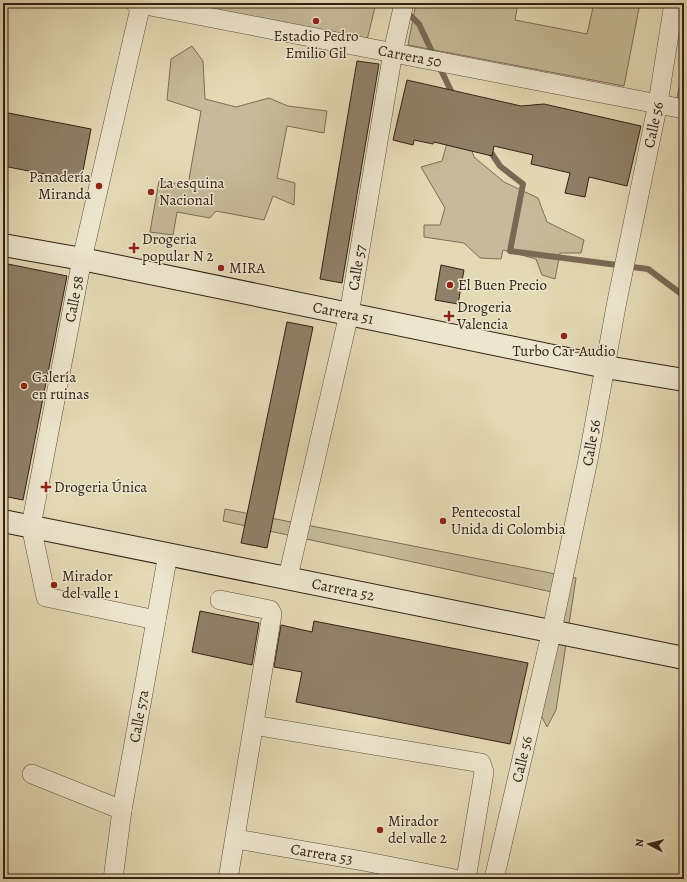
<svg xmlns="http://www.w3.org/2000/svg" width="687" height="882" font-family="Alegreya,serif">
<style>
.green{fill:#c5ba99;stroke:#7c6d57}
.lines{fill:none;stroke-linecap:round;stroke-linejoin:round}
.stream{stroke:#796954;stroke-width:6}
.building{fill:#8f8068;stroke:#332015}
.street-casing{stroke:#5f4e3d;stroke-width:20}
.secondary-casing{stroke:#332015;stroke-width:24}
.street{stroke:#ede6ce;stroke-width:19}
.secondary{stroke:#ede6ce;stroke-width:22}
.poi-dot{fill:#8f2418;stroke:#ede6ce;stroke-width:1.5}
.labels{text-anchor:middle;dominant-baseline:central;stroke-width:3;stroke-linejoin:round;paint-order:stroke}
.poi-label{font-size:15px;fill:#332015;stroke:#ede6ce;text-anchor:start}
.street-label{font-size:15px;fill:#332015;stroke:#ede6ce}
</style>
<rect width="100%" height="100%" fill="#e3d9b4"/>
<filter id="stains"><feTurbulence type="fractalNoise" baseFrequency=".005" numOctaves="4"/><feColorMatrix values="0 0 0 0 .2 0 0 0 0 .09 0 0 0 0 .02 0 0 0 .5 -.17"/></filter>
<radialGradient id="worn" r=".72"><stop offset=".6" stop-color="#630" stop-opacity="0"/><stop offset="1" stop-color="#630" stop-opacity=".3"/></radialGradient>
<g class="green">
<path d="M153,3H376L367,40Z"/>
<path d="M416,3H518L515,20L587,34L594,3H640L624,86L408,45Z"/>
<path d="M192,46L203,61L205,99L236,107L269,98L288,106L327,111L324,133L287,126L277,178L295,183L294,205L273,196L264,220L216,211L210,218L177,212L173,235L150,232L159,181L188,185L201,111L167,100L171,59Z"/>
<path d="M684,61V105L676,104Z"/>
<path d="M449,136L469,141L474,157L504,182L538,198L547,222L584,240L581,253H560L555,279L542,275L536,259L503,250L501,259L480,258L464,243L424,237V225H440L445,208L421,167L442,161Z"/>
<path d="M225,509L576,578L556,710L547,727L540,713L552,592L223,521Z"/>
</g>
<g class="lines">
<g class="stream">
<path d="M405,10L419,24L435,58"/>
<path d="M439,66L454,97"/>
<path d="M488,148L500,166L523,184L510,251L648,269L684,296"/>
</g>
</g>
<g class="building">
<path d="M357,61L379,64L342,283L320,279Z"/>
<path d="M407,80L521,106L544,104L641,126L627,186L589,177L585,197L565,193L570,173L531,164L533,155L494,146L492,156L434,142L433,144L414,140L413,145L393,140Z"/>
<path d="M3,112L91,129L81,181L3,166Z"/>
<path d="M3,263L67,276L23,500L3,496Z"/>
<path d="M441,265L464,270L458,304L435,300Z"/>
<path d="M287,322L313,327L267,548L241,543Z"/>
<path d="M200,611L259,623L252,665L192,652Z"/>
<path d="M314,621L528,663L510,744L296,702L302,672L274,667L281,625L312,632Z"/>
</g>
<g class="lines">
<defs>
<g id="street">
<path id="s1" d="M135,3L684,109"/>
<path d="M141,4L82,259L31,526L46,597L156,620"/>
<path id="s2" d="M288,577L349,314L393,52L404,3"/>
<path d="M220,600L270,610L272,614L228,879"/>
<path d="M254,725L481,763L484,772L466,879"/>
<path d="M32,774L122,810"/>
<path id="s3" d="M236,839L363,861L455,879"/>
<path id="s4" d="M113,879L122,810L168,554"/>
<path id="s5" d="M494,879L552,630L588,460L617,301L658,103L674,3"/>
</g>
<g id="secondary">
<path id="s6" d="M3,245L82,259L606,367L684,380"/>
<path id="s7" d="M3,521L684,658"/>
</g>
</defs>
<use href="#street" class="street-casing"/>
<use href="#secondary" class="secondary-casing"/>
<use href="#street" class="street"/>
<use href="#secondary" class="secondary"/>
</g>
<g class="poi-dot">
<circle cx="316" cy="21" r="4"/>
<circle cx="99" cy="186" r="4"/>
<circle cx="151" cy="192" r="4"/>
<path d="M132 242h4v4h4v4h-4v4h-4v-4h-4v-4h4z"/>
<circle cx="221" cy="268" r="4"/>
<circle cx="450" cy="285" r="4"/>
<path d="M447 310h4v4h4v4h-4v4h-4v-4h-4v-4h4z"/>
<circle cx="564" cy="336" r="4"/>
<circle cx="24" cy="386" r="4"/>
<path d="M44 481h4v4h4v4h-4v4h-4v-4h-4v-4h4z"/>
<circle cx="443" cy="521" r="4"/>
<circle cx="54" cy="585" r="4"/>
<circle cx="380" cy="830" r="4"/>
</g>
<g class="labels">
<g class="poi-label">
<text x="316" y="36" text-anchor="middle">Estadio Pedro<tspan x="316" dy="17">Emilio Gil</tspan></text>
<text x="91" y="177" text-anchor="end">Panadería<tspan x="91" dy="17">Miranda</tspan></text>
<text x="159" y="183">La esquina<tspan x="159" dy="17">Nacional</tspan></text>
<text x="142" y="239">Drogeria<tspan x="142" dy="17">popular N 2</tspan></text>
<text x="229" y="268">MIRA</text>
<text x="458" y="285">El Buen Precio</text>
<text x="457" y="307">Drogeria<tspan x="457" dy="17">Valencia</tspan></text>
<text x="564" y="351" text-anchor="middle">Turbo Car-Audio</text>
<text x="32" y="377">Galería<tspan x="32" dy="17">en ruinas</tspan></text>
<text x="54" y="487">Drogeria Única</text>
<text x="451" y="512">Pentecostal<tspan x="451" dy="17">Unida di Colombia</tspan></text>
<text x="62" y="576">Mirador<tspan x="62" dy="17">del valle 1</tspan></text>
<text x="388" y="821">Mirador<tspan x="388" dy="17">del valle 2</tspan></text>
</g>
<g class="street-label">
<text stroke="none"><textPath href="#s1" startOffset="280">Carrera 50</textPath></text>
<text stroke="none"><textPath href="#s5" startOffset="771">Calle 56</textPath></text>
<text stroke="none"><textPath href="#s2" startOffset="317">Calle 57</textPath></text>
<text transform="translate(74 299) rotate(-79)">Calle 58</text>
<text stroke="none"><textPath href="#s6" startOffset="347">Carrera 51</textPath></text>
<text stroke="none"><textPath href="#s5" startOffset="447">Calle 56</textPath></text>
<text stroke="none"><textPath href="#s7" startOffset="347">Carrera 52</textPath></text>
<text stroke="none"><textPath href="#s4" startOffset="165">Calle 57a</textPath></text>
<text stroke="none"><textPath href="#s5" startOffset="123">Calle 56</textPath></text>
<text stroke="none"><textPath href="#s3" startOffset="87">Carrera 53</textPath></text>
</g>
</g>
<rect width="687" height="882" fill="none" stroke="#e3d9b4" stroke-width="16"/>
<rect x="4" y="4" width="679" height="874" fill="none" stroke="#332015" stroke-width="2"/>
<rect x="8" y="8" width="671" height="866" fill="none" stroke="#332015"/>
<g transform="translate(649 844) rotate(277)" stroke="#ede6ce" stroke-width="3" paint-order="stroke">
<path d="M0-3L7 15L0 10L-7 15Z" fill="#332015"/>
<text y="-6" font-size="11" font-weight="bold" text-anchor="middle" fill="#332015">N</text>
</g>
<rect width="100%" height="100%" filter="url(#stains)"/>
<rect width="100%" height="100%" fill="url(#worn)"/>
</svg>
